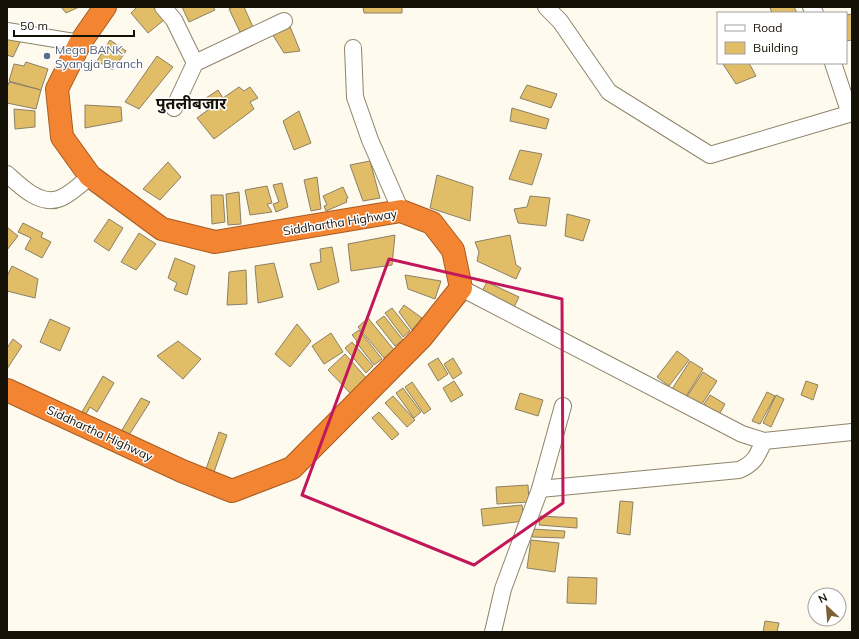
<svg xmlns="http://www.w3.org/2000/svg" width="859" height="639" font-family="Mulish,'Noto Sans Devanagari',sans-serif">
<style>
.building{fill:#e1bd67;stroke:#8b8065}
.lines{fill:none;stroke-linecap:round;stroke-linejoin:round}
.minor-casing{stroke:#8f8469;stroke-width:18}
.highway-casing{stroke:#a65c23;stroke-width:24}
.minor{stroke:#fff;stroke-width:16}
.highway{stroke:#f38432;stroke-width:22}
.marked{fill:none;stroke:#c2185b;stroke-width:3;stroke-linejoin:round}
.service-dot{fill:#5c6f8a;stroke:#fff;stroke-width:1.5}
.labels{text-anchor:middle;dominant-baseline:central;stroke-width:3;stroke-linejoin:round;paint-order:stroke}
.service-label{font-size:12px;fill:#4e5e75;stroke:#fff;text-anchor:start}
.street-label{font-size:12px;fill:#161107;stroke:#fff}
.district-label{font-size:16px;font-weight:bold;fill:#161107;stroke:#fff}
</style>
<rect width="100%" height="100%" fill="#fffaee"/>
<g class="building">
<path d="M61,7H79L66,13Z"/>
<path d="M137,7H153L164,20L148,33L131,13Z"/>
<path d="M182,7H213L215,10L189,22Z"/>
<path d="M233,7H244L253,27L240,32L229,9Z"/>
<path d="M363,7H402V13H364Z"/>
<path d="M772,7H794L797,13H772L770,8Z"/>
<path d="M852,14V40L846,41V15Z"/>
<path d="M289,24L300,51L284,53L271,32Z"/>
<path d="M7,35L22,38L13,57L7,55Z"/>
<path d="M110,40L126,51L113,70L97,61Z"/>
<path d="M157,56L173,67L139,109L125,102Z"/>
<path d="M26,62L48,69L41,90L9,81L14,64L24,66Z"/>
<path d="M725,63H749L756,76L736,84L723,64Z"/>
<path d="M9,82L41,90L36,109L7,103V88Z"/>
<path d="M527,85L557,94L551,108L520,98Z"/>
<path d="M239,87L244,91L250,87L258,98L250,102L254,109L214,139L197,118L212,107L206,98L218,90L223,98Z"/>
<path d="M85,105L121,107L122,121L85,128Z"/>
<path d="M512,108L549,119L546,129L510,121Z"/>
<path d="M14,109L35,111V127L15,129Z"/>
<path d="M299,111L311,143L294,150L283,121Z"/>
<path d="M520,150L542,154L532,185L509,179Z"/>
<path d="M370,161L380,198L363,201L350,165Z"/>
<path d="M168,162L181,177L160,200L143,189Z"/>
<path d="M437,175L473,187L470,221L430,208Z"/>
<path d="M317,177L321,209L311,211L304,180Z"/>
<path d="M282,183L288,207L276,212L273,204L279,202L273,185Z"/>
<path d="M267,186L272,203L267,204L272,212L250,215L245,190Z"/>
<path d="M343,187L348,198L346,199L347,202L326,211L324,206L327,205L323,196Z"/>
<path d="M239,192L241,224L228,225L226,194Z"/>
<path d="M211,195H223L225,222L212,224Z"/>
<path d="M530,196L550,198L546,226L518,223L514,209L527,207Z"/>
<path d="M567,214L590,220L583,241L565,236Z"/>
<path d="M109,219L123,228L109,251L94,241Z"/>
<path d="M23,223L43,233L41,237L51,242L42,258L25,249L31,238L18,232Z"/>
<path d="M7,227L18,236L7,250Z"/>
<path d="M139,233L156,244L136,270L121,262Z"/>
<path d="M395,235L392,265L351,271L348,244Z"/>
<path d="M510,235L516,265L521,268L516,279L477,261L479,252L475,242Z"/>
<path d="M332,247L339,282L318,290L310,264L321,262L320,249Z"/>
<path d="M175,258L195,266L187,295L174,290L177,283L168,278Z"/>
<path d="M274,263L283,297L258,303L255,266Z"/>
<path d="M12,266L38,279L35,298L7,291V276Z"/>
<path d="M246,270L247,304L227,305L229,272Z"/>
<path d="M405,275L441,281L435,299L408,289Z"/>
<path d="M487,282L519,297L513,309L481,293Z"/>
<path d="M404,305L422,318L412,330L399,312Z"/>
<path d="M392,308L410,331L403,337L385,313Z"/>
<path d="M384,316L403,340L395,346L376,322Z"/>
<path d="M368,318L394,350L384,358L358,327Z"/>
<path d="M50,319L70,328L60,351L40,342Z"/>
<path d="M297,324L311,341L290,367L275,354Z"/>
<path d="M359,330L382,359L374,365L356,342L357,341L352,335Z"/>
<path d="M331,333L343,352L324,364L312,346Z"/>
<path d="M13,339L22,346L7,369V348Z"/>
<path d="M178,341L201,359L183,379L157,356Z"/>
<path d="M352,342L373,366L366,373L345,348Z"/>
<path d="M677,351L689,360L669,386L657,377Z"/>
<path d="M345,354L368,380L352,395L328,370Z"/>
<path d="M438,358L448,374L438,381L428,364Z"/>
<path d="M453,358L462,373L453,379L444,364Z"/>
<path d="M690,361L703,369L685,398L672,389Z"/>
<path d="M703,372L717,381L700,407L686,398Z"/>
<path d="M103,376L114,383L97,412L90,407L86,414L82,412Z"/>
<path d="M454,381L463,395L451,402L443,388Z"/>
<path d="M806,381L818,385L813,400L801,395Z"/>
<path d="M412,382L431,409L424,414L405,387Z"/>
<path d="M403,388L421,412L414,418L396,393Z"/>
<path d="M767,392L775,396L760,424L752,421Z"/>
<path d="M520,393L543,400L538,416L515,409Z"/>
<path d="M710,395L725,404L716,420L700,410Z"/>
<path d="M776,395L784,399L771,427L763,423Z"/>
<path d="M393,396L415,420L407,427L385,403Z"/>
<path d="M141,398L150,402L129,435L122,430Z"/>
<path d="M379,412L399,434L392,440L372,418Z"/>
<path d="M219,432L227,435L214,472L206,469Z"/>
<path d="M528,485L529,502L497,504L496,487Z"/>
<path d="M620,501L633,502L630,535L617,533Z"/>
<path d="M522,505L524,521L483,526L481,509Z"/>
<path d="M540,516L577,518V528L539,525Z"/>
<path d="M532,529L565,531L564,538L532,537Z"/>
<path d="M531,540L559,543L555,572L527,568Z"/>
<path d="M568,577L597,578L596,604L567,603Z"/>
<path d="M765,621L779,623L777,632H763Z"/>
</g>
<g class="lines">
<defs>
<g id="minor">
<path d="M163,7L174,20L195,63"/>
<path d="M546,7L560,21L609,92L710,155L852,113"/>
<path d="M811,7L815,13"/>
<path d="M7,31L80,43"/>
<path d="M353,48L355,97L370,140L401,211"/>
<path d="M833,63L850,114"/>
<path d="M174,108L195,63L284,21"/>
<path d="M7,174C20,186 41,207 61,198C72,193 81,184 90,176"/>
<path d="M461,288L742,434L764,441L852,432"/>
<path d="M540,489L739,470C755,463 757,456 764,441"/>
<path d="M493,632L503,589L540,489L563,406"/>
</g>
<path id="highway" d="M7,390L182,471L232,491L292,468L422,337L461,288L453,250L432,223L401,211L215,242L162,229L90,176L62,137L57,89L80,43L105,7"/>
</defs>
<use href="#minor" class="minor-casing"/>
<use href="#highway" class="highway-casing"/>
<use href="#minor" class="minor"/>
<use href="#highway" class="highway"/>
</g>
<path class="marked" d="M389,259L562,299L563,503L474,565L302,495Z"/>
<circle class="service-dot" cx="47" cy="56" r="4"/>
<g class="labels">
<g class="service-label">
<text x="55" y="49">Mega BANK<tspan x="55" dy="14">Syangja Branch</tspan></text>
</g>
<g class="street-label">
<text transform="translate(340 222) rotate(-9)">Siddhartha Highway</text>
<text transform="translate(100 433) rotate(25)">Siddhartha Highway</text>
</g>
<g class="district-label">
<text x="191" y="103">पुतलीबजार</text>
</g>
</g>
<rect width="859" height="639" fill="none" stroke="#161107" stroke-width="16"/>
<rect x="717" y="12" width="130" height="52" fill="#ffffff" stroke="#a2a09c"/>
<rect x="725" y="25" width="20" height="6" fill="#ffffff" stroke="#a2a09c"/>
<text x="753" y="32" font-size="12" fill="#161107">Road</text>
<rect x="725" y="42" width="20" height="12" fill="#e1bd67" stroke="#a2a09c"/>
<text x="753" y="52" font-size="12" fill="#161107">Building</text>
<g transform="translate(827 607) rotate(334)"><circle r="19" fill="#ffffff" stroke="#a2a09c"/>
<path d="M0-3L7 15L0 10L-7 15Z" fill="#7d6034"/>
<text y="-6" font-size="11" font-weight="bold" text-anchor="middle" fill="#161107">N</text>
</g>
<path d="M14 30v6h120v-6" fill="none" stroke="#161107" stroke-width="2"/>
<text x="20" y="30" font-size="12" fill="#161107" stroke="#ffffff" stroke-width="3" paint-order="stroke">50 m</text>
</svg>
